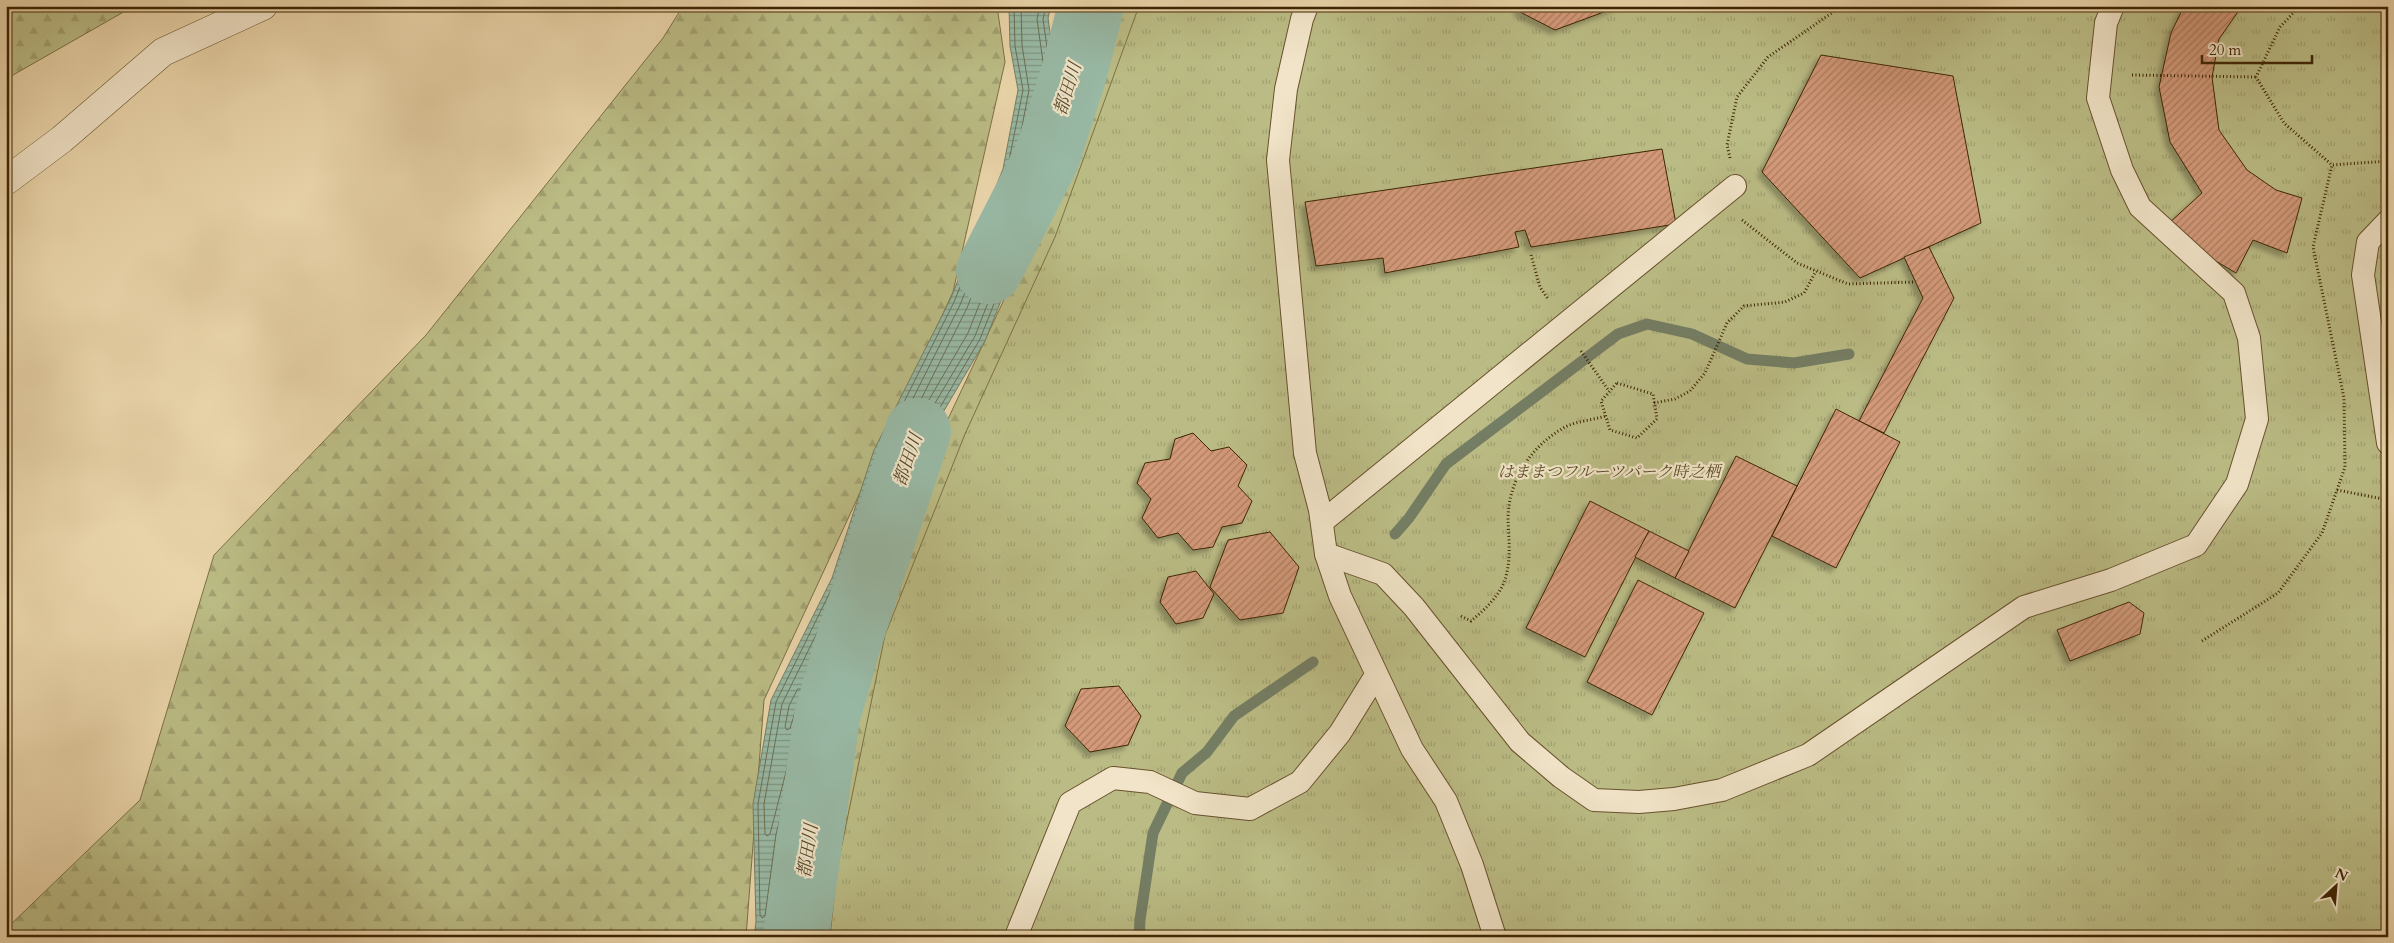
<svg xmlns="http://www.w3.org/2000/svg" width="2394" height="943" font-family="Cardo,'Noto Serif JP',serif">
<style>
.forest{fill:url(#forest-firs);stroke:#7c7044}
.park{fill:url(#park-tufts);stroke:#7c7044}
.water{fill:url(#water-rules);stroke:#747e64}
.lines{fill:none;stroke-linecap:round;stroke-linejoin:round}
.shore{stroke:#6a6f54;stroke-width:1}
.stream{stroke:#747e64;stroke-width:11}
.river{stroke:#98b9a5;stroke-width:66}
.building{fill:url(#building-hatch);stroke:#3d2503;filter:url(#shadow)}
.lane-casing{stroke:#68512d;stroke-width:24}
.street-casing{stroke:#68512d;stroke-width:29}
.path{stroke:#3d2503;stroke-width:3;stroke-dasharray:1 2.5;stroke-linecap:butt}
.lane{stroke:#f1e4c8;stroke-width:22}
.street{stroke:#f1e4c8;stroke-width:28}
.labels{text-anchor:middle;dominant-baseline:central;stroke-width:4.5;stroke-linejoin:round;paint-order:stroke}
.park-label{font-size:16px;font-style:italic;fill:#5c4b24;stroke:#f1e4c8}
.water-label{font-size:18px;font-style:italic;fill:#544a2c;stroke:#f1e4c8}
</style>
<defs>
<pattern id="forest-firs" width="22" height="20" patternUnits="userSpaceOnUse" patternTransform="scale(1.25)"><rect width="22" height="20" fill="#bbbc85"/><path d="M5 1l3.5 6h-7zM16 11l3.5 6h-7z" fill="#a2a171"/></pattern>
<pattern id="park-tufts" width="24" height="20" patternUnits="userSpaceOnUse" patternTransform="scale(1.25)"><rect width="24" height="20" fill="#bbbc85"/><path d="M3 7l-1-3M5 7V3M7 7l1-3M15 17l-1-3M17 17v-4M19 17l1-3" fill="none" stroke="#a2a171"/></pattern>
<pattern id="water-rules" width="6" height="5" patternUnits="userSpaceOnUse" patternTransform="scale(1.25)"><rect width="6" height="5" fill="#98b9a5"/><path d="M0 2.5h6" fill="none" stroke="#7d9684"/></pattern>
<pattern id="building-hatch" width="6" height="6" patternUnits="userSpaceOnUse" patternTransform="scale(1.25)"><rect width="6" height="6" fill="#d39979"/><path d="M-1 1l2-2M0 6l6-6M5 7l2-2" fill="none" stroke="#ac7d61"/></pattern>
<filter id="shadow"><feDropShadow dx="-4.5" dy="4.5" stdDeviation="2.5" flood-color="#0004"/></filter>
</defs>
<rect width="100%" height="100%" fill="#ead5aa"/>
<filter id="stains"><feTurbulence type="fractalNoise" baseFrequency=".004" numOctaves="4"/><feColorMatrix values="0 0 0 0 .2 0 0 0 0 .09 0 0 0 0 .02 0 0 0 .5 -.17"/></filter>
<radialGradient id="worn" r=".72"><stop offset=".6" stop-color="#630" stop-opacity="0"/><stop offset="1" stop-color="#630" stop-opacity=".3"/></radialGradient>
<g class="forest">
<path d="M6,6H134L6,79Z"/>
<path d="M683,6H997L1005,62L953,292L764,700L746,937H6V929L140,800L214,555L426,335L663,38Z"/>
<path d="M1095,6H1271L1008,937H799L858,611L1016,274Z"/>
</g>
<path class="park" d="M1139,6H2388V937H830L837,869L885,635L965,434L1055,237Z"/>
<path class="water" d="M1009,6H1051L1048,18L1055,69L1014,268L985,341L932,431L861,574L806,740L781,835L768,937H754L756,922L753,804L771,700L832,578L874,450L950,300L1003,169L1018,90L1010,46Z"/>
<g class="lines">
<g class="shore">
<path d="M1014,6L1015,46L1023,90L1007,171L954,302L879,452L836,580L776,702L758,804L760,915L762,918L765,916L776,834L801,739L856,572L928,428L980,339L1009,266L1050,69L1043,19L1046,6"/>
<path d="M1021,6L1022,45L1029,90L1013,173L960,305L885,454L848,563L850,566L853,564L922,425L975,336L1003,264L1044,69L1037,19L1040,6"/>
<path d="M1001,231L996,262L968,333L916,422L894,464L891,465L892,457L967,308L997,232Z"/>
<path d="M842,586L844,590L795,737L770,834L767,836L765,834L764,804L782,704L839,588Z"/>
<path d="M798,689H801L802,691L790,728L787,730L785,727L789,706Z"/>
</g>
<g class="stream">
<path d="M1395,534L1409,518L1446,464L1618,334L1647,324L1692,334L1747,359L1794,363L1849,354"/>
<path d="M1139,937L1140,920L1153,833L1182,773L1207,752L1234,716L1313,662"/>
</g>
<g class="river">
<path d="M989,271L1047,157L1074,73L1091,6"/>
<path d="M796,937L827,717L848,643L918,431"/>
</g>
</g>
<g class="building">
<path d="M1518,6H1620L1555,30L1520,12Z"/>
<path d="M2184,6H2242L2219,39L2212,77L2219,130L2247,170L2276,190L2302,198L2287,253L2253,240L2236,273L2199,251L2168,224L2202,193L2170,142L2159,87L2171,33Z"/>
<path d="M1821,55L1953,76L1981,223L1860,278L1762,172Z"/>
<path d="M1662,149L1676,224L1531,247L1525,230L1515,232L1519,247L1385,273L1383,258L1316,266L1305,202Z"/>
<path d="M1929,247L1954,298L1884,433L1859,421L1923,298L1904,257Z"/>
<path d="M1836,409L1900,442L1836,568L1772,536Z"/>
<path d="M1193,433L1211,451L1229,447L1247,465L1238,486L1252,501L1242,523L1222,527L1213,547L1193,550L1178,533L1158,538L1142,518L1151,499L1137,483L1145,463L1170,459L1175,439Z"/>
<path d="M1736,456L1797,486L1735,608L1675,578Z"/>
<path d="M1590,501L1649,531L1585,657L1526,628Z"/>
<path d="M1649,531L1689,551L1675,578L1635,557Z"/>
<path d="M1270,532L1299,567L1283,613L1240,620L1210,587L1228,540Z"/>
<path d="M1196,571L1214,594L1203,618L1176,624L1160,602L1168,577Z"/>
<path d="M1638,580L1704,613L1652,715L1587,682Z"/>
<path d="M2129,602L2144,613L2140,634L2070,661L2057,630Z"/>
<path d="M1119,686L1141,716L1128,745L1090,752L1065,726L1081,689Z"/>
</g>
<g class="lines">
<defs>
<g id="lane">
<path d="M1307,6L1302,19L1286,89L1278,160L1305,453L1320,510L1326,554L1340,596L1412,749L1446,801L1472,865L1495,937"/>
<path d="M2388,221L2368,242L2363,275L2388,443"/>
<path d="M1322,522L1735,186"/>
<path d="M1326,554L1383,574L1414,607L1520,742L1561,777L1594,800L1639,802L1674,799L1722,790L1808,755L2024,607L2111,580L2196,545L2237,484L2257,419L2249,338L2234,293L2140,207L2122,170L2098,98L2106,23L2113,6"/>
<path d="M1017,934L1070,803L1113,778L1150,782L1195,803L1250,809L1300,782L1340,733L1376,675"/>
</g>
<path id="street" d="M6,181L62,139L163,52L263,6"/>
</defs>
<use href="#lane" class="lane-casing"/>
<use href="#street" class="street-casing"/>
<g class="path">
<path d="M2300,6L2280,27L2256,77L2284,123L2332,165L2388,161"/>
<path d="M2132,75L2256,77"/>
<path d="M1730,158L1727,145L1737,97L1768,57L1842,6"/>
<path d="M1742,220L1797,263L1848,284L1915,282"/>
<path d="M1531,255L1540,287L1548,299"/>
<path d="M1581,351L1609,391"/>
<path d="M1617,383L1653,394L1657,419L1637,438L1610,430L1601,401Z"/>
<path d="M1654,403L1675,399L1690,391L1705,373L1727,323L1744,306L1785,302L1804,293L1816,271"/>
<path d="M2337,490L2388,500"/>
<path d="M1461,616L1471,621C1483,611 1494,601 1502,587C1512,566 1509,542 1508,520C1508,480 1531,446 1565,427C1577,421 1593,420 1606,416"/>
<path d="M2202,641L2278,593L2322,533L2345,467L2344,398L2313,247L2332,165"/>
</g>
<use href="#lane" class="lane"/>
<use href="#street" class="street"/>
</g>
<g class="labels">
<g class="park-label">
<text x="1609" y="472">はままつフルーツパーク時之栖</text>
</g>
<g class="water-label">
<text transform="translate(1068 89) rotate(-73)">都田川</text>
<text transform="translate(908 460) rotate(-71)">都田川</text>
<text transform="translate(808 851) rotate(-82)">都田川</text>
</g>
</g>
<rect width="2394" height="943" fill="none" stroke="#ead5aa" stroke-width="25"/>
<rect x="8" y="8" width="2379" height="928" fill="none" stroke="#3d2503" stroke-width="2.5"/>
<rect x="12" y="12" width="2369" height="918" fill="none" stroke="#3d2503"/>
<g transform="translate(2336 886) rotate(26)" stroke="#f1e4c8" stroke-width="4" paint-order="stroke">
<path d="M0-4L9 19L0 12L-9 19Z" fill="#3d2503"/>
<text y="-8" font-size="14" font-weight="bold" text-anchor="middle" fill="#3d2503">N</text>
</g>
<path d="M2202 55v8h110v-8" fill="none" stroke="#3d2503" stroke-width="2.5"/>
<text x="2209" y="55" font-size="15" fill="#3d2503" stroke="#f1e4c8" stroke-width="4" paint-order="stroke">20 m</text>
<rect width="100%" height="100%" filter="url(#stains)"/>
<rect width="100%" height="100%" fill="url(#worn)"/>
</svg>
